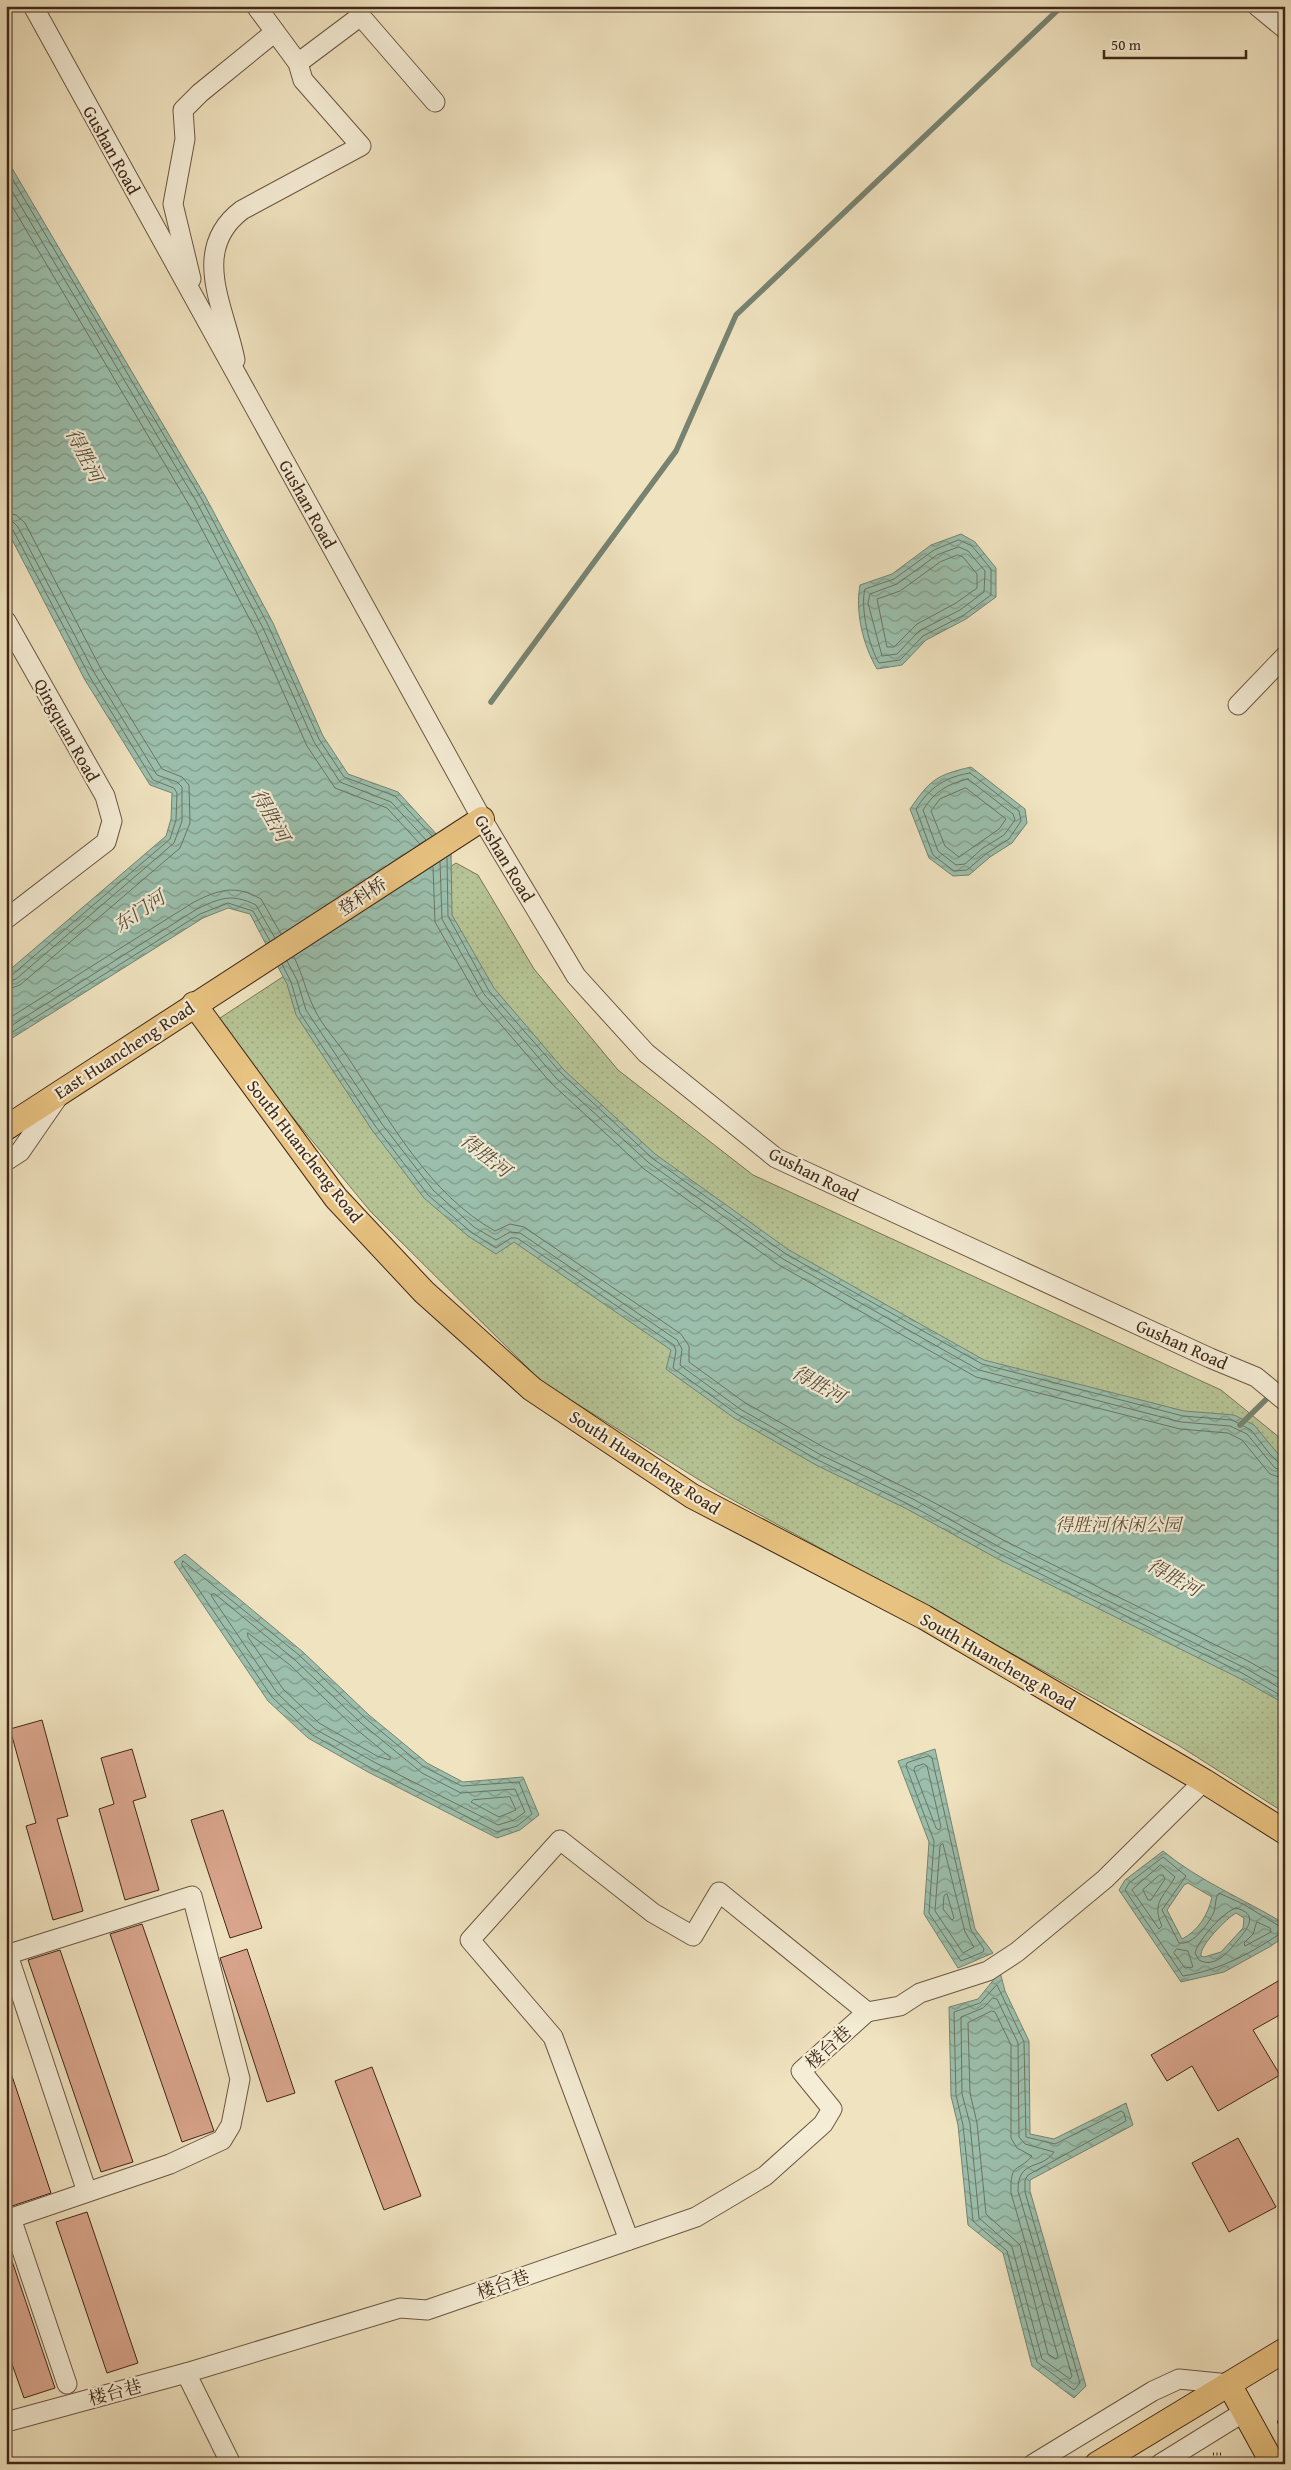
<svg xmlns="http://www.w3.org/2000/svg" width="1291" height="2470" font-family="'Gentium Book Plus','Noto Serif SC',serif">
<style>
.grass{fill:url(#grass-dots);stroke:#7b7656}
.water{fill:url(#water-waves);stroke:#778371;fill-rule:evenodd}
.lines{fill:none;stroke-linecap:round;stroke-linejoin:round}
.shore{stroke:#6e7462;stroke-width:1}
.stream{stroke:#778371;stroke-width:5.5}
.building{fill:#daa68e;stroke:#402818}
.minor-casing{stroke:#6c5742;stroke-width:21}
.major-casing{stroke:#402818;stroke-width:26}
.path{stroke:#402818;stroke-width:3;stroke-dasharray:1 2.5;stroke-linecap:butt}
.minor{stroke:#f5edd6;stroke-width:19}
.major{stroke:#e8c280;stroke-width:24}
.labels{text-anchor:middle;dominant-baseline:central;stroke-width:4.5;stroke-linejoin:round;paint-order:stroke}
.street-label{font-size:18px;fill:#402818;stroke:#f5edd6}
.park-label{font-size:18px;font-style:italic;fill:#5e4f37;stroke:#f5edd6}
.water-label{font-size:19px;font-style:italic;fill:#574e3d;stroke:#f5edd6}
</style>
<defs>
<pattern id="grass-dots" width="8" height="8" patternUnits="userSpaceOnUse" patternTransform="scale(1.25)"><rect width="8" height="8" fill="#b6c495"/><path d="M2 2h.1M6 6h.1" fill="none" stroke="#9ea880" stroke-width="1.8" stroke-linecap="round"/></pattern>
<pattern id="water-waves" width="16" height="10" patternUnits="userSpaceOnUse" patternTransform="scale(1.25)"><rect width="16" height="10" fill="#9bbfac"/><path d="M0 5q4-4 8 0t8 0" fill="none" stroke="#809b8b"/></pattern>
</defs>
<rect width="100%" height="100%" fill="#f0e3c0"/>
<filter id="stains"><feTurbulence type="fractalNoise" baseFrequency=".004" numOctaves="4"/><feColorMatrix values="0 0 0 0 .2 0 0 0 0 .09 0 0 0 0 .02 0 0 0 .5 -.17"/></filter>
<radialGradient id="worn" r=".72"><stop offset=".6" stop-color="#630" stop-opacity="0"/><stop offset="1" stop-color="#630" stop-opacity=".3"/></radialGradient>
<path class="grass" d="M456,863L478,875L534,969L618,1070L753,1175L1221,1390L1285,1442V1813L1178,1745L722,1494L542,1382L371,1212L214,1022Z"/>
<g class="water">
<path d="M6,158L205,496L273,623L323,736L348,774L398,792L451,850L452,915L494,988L564,1070L655,1154L789,1250L984,1360L1184,1411L1234,1415L1254,1425L1285,1462V1704L1239,1678L998,1559L907,1509L816,1465L734,1418L666,1369L671,1350L514,1242L496,1254L468,1236L424,1198L372,1130L296,1015L287,984L250,914L228,908L203,918L6,1042V973L166,836L171,819L172,793L150,785L85,680L6,528Z"/>
<path d="M961,534L975,542L996,568V597L966,619L926,640L902,665L877,669C863,645 855,612 860,585L892,574L931,545Z"/>
<path d="M971,767L1025,809L1027,823L1012,843L990,857L969,875L953,876L929,858L910,809C930,780 936,775 971,767Z"/>
<path d="M185,1554L303,1652L369,1715L427,1763L463,1782L523,1777L539,1815L520,1830L497,1838L368,1772L308,1738L268,1701L174,1562Z"/>
<path d="M935,1749L975,1929L993,1953L958,1968L924,1914L929,1842L898,1761Z"/>
<path d="M1163,1851C1199,1881 1244,1899 1285,1924V1936L1271,1946L1224,1972L1181,1982L1119,1890L1125,1880ZM1188,1883L1212,1897C1208,1915 1198,1931 1182,1939L1167,1910L1184,1885ZM1236,1913L1244,1918L1243,1928L1221,1952L1204,1957L1201,1956C1199,1946 1227,1918 1236,1913Z"/>
<path d="M1000,1972L1005,1991L1029,2041L1030,2134L1054,2139L1126,2103L1133,2125L1030,2180V2191L1086,2386L1074,2398L1032,2366L1003,2253L968,2225L958,2125L951,2096L949,2007L978,1999Z"/>
</g>
<g class="lines">
<g class="shore">
<path d="M6,168L201,498L268,625L319,739L344,777L395,796L432,836"/>
<path d="M6,181L196,501L263,628L314,742L340,782L391,802L426,840"/>
<path d="M6,196L189,505L256,631L307,746L335,788L387,808L420,844"/>
<path d="M6,513L16,515L25,523L102,671L162,769L182,777L189,785L190,823L180,848L20,985L6,990"/>
<path d="M6,520L13,522L18,527L95,674L157,775L177,782L182,787V821L174,843L16,979L6,982"/>
<path d="M6,527L13,530L90,677L153,780L174,788L177,793L176,820L170,839L12,975L6,976"/>
<path d="M959,540L972,546L991,569V595L964,615L923,636L900,660L879,663C869,647 860,607 865,589L894,579L934,550Z"/>
<path d="M959,547L968,551L985,571L984,592L960,610L919,631L897,654L882,656L868,603L870,594L897,584L937,555Z"/>
<path d="M958,555L963,557L977,574V588L956,603L917,624L894,647H887L877,599L900,591L940,562Z"/>
<path d="M970,773L1019,811L1021,821L1009,839L987,853L967,870L954,871L933,855L916,809C929,788 945,777 970,773Z"/>
<path d="M968,779L1013,814L1015,820L1004,835L983,848L965,864L956,865L938,851L923,810C934,792 947,784 968,779Z"/>
<path d="M966,788L1006,819L999,829L959,857L945,846L931,811L940,799Z"/>
<path d="M447,858L448,916L489,991L561,1073L652,1158L786,1254L982,1364L1183,1416L1232,1420L1251,1430L1269,1453L1280,1464L1285,1465"/>
<path d="M440,862L442,919L484,994L556,1078L649,1163L783,1259L979,1370L1181,1422L1230,1426L1247,1434L1275,1468L1285,1471"/>
<path d="M433,867L435,922L478,998L551,1083L644,1169L779,1265L976,1377L1180,1429L1228,1433L1242,1440L1270,1474L1285,1479"/>
<path d="M294,957C303,975 305,989 313,1006C321,1025 338,1042 349,1059C390,1121 429,1194 495,1231L510,1224L524,1227L681,1334L689,1346V1362L744,1402L825,1448L916,1493L1007,1542L1248,1661L1285,1682"/>
<path d="M287,961L297,980L306,1010L382,1124L433,1190L474,1227L496,1240L510,1232L520,1233L677,1340L682,1349L680,1365L740,1409L821,1455L913,1499L1003,1549L1245,1668L1285,1691"/>
<path d="M282,964L291,982L300,1013L376,1127L428,1195L471,1232L496,1248L511,1238H517L674,1345L676,1351L673,1368L737,1414L818,1460L910,1505L1000,1554L1242,1673L1285,1698"/>
<path d="M6,1020L194,902C218,890 235,884 261,899L281,934"/>
<path d="M6,1029L197,909C220,898 232,893 256,905L275,938"/>
<path d="M6,1036L200,914L228,903L253,911L270,941"/>
<path d="M183,1561L299,1655L365,1718L424,1767L462,1786L519,1782L532,1814L517,1826L497,1832L371,1768L311,1734L272,1697L182,1565Z"/>
<path d="M212,1594H215L295,1660L361,1723L422,1773L461,1793L515,1789L525,1812L514,1820L498,1825L374,1762L315,1729L277,1693L212,1597Z"/>
<path d="M248,1633L290,1665L356,1729L390,1757V1760L377,1756L319,1723L283,1689L248,1637Z"/>
<path d="M929,1756L932,1758L971,1930L984,1949L983,1952L961,1961L929,1913L934,1841L906,1766L907,1763Z"/>
<path d="M924,1764L927,1766L941,1827L939,1830L936,1828L914,1770L915,1767Z"/>
<path d="M510,1797L516,1810L499,1817L471,1802L473,1800Z"/>
<path d="M943,1844L965,1932L974,1947L963,1953L935,1911L940,1846Z"/>
<path d="M1161,1865L1175,1877C1164,1897 1151,1902 1162,1926L1159,1929L1132,1890Z"/>
<path d="M1160,1875H1163L1165,1879L1151,1900H1148L1143,1890Z"/>
<path d="M947,1894L954,1918L952,1920L943,1909L944,1896Z"/>
<path d="M1236,1908C1260,1914 1247,1929 1238,1940C1229,1951 1215,1969 1199,1960L1195,1953C1198,1940 1224,1911 1236,1908Z"/>
<path d="M1257,1922L1270,1928L1271,1932L1245,1946L1244,1943L1253,1934Z"/>
<path d="M1285,1928L1284,1929L1243,1904L1219,1893C1215,1897 1216,1905 1214,1912C1209,1923 1193,1946 1179,1943L1162,1910L1186,1876L1163,1857L1129,1883L1125,1890L1183,1976C1221,1970 1253,1952 1284,1931L1285,1932"/>
<path d="M1177,1949L1188,1951L1193,1967L1185,1968L1174,1953Z"/>
<path d="M997,1985L1024,2042L1026,2137L1055,2144L1121,2111L1124,2113L1126,2121L1028,2175L1025,2180V2192L1080,2383L1074,2390L1037,2362L1007,2251L973,2221L963,2125L956,2095L954,2012L980,2003Z"/>
<path d="M993,1998L997,1999L1018,2043L1019,2137L1025,2144L1054,2152C1041,2171 1018,2158 1018,2191L1072,2376L1070,2379L1042,2359L1012,2247L979,2218L970,2124L962,2094L961,2017L983,2008Z"/>
<path d="M992,2011L995,2012L1011,2045V2138L1017,2148L1032,2156C1018,2173 1010,2161 1011,2193L1058,2356L1056,2359L1048,2354L1020,2245L986,2214L977,2123L970,2093L968,2023Z"/>
</g>
<g class="stream">
<path d="M491,702L676,451L736,315L1062,6"/>
<path d="M1240,1425L1285,1381"/>
</g>
</g>
<g class="building">
<path d="M42,1720L68,1816L57,1819L83,1911L53,1920L26,1826L36,1823L10,1729Z"/>
<path d="M132,1749L146,1797L133,1801L159,1890L125,1900L99,1809L114,1804L101,1758Z"/>
<path d="M223,1810L262,1928L230,1938L191,1820Z"/>
<path d="M142,1924L214,2131L182,2142L110,1934Z"/>
<path d="M247,1949L295,2093L267,2102L220,1958Z"/>
<path d="M60,1950L133,2162L101,2172L28,1960Z"/>
<path d="M1285,1977V2012L1253,2030L1280,2075L1218,2111L1192,2066L1167,2081L1151,2055Z"/>
<path d="M6,2067H9L51,2193L6,2208Z"/>
<path d="M372,2067L421,2196L384,2210L335,2081Z"/>
<path d="M1238,2138L1276,2207L1229,2232L1192,2163Z"/>
<path d="M87,2212L138,2363L107,2373L56,2222Z"/>
<path d="M6,2252H9L55,2388L24,2398L6,2347Z"/>
</g>
<g class="lines">
<defs>
<g id="minor">
<path d="M33,6L482,819L576,976L646,1053L776,1158L1210,1358L1256,1377L1285,1401"/>
<path d="M1257,6L1285,29"/>
<path d="M298,63L358,18L364,20L435,102"/>
<path d="M191,279L173,204L185,139L183,110L200,93L275,32"/>
<path d="M235,360C225,308 189,250 242,210L361,146L303,80L298,63L256,6"/>
<path d="M6,621L105,796L112,821L106,842L6,919"/>
<path d="M1238,705L1285,656"/>
<path d="M6,1161L20,1152L58,1097"/>
<path d="M6,1955L192,1896L240,2079L231,2125L222,2140L170,2164L6,2220"/>
<path d="M8,1955L87,2192"/>
<path d="M11,2218L67,2384"/>
<path d="M629,2240L553,2037L470,1940L560,1840L653,1913L693,1936L719,1892L867,2012L900,2006L920,1993L988,1971L1017,1952L1105,1879L1204,1781"/>
<path d="M186,2373L231,2464"/>
<path d="M6,2422L186,2373L400,2308L427,2310L696,2217L765,2176L823,2124L832,2109L801,2071L867,2012"/>
<path d="M1033,2464L1153,2391L1179,2379L1229,2384"/>
<path d="M1160,2464L1244,2412"/>
</g>
<g id="major">
<path d="M194,1004L336,1198L424,1292L532,1389L692,1496L924,1617L1204,1781L1285,1832"/>
<path d="M6,1128L482,819"/>
<path d="M1229,2384L1273,2464"/>
<path d="M1097,2464L1285,2350"/>
</g>
</defs>
<use href="#minor" class="minor-casing"/>
<use href="#major" class="major-casing"/>
<g class="path">
<path d="M1277,2422H1285"/>
<path d="M1213,2454H1221"/>
</g>
<use href="#minor" class="minor"/>
<use href="#major" class="major"/>
</g>
<g class="labels">
<g class="street-label">
<text transform="translate(112 150) rotate(61)">Gushan Road</text>
<text transform="translate(308 504) rotate(61)">Gushan Road</text>
<text transform="translate(67 730) rotate(61)">Qingquan Road</text>
<text transform="translate(505 858) rotate(59)">Gushan Road</text>
<text transform="translate(362 896) rotate(-33)">登科桥</text>
<text transform="translate(124 1050) rotate(-33)">East Huancheng Road</text>
<text transform="translate(305 1151) rotate(52)">South Huancheng Road</text>
<text transform="translate(814 1174) rotate(27)">Gushan Road</text>
<text transform="translate(1182 1344) rotate(24)">Gushan Road</text>
<text transform="translate(645 1462) rotate(33)">South Huancheng Road</text>
<text transform="translate(998 1661) rotate(30)">South Huancheng Road</text>
<text transform="translate(828 2047) rotate(-42)">楼台巷</text>
<text transform="translate(503 2284) rotate(-19)">楼台巷</text>
<text transform="translate(115 2392) rotate(-15)">楼台巷</text>
</g>
<g class="park-label">
<text x="1118" y="1524">得胜河休闲公园</text>
</g>
<g class="water-label">
<text transform="translate(85 455) rotate(63)">得胜河</text>
<text transform="translate(271 815) rotate(61)">得胜河</text>
<text transform="translate(139 911) rotate(-34)">东门河</text>
<text transform="translate(486 1155) rotate(38)">得胜河</text>
<text transform="translate(819 1384) rotate(29)">得胜河</text>
<text transform="translate(1174 1577) rotate(29)">得胜河</text>
</g>
</g>
<rect width="1291" height="2470" fill="none" stroke="#f0e3c0" stroke-width="25"/>
<rect x="8" y="8" width="1276" height="2455" fill="none" stroke="#402818" stroke-width="2.5"/>
<rect x="12" y="12" width="1266" height="2445" fill="none" stroke="#402818"/>
<path d="M1104 50v8h142v-8" fill="none" stroke="#402818" stroke-width="2.5"/>
<text x="1111" y="50" font-size="15" fill="#402818" stroke="#f5edd6" stroke-width="4" paint-order="stroke">50 m</text>
<rect width="100%" height="100%" filter="url(#stains)"/>
<rect width="100%" height="100%" fill="url(#worn)"/>
</svg>
